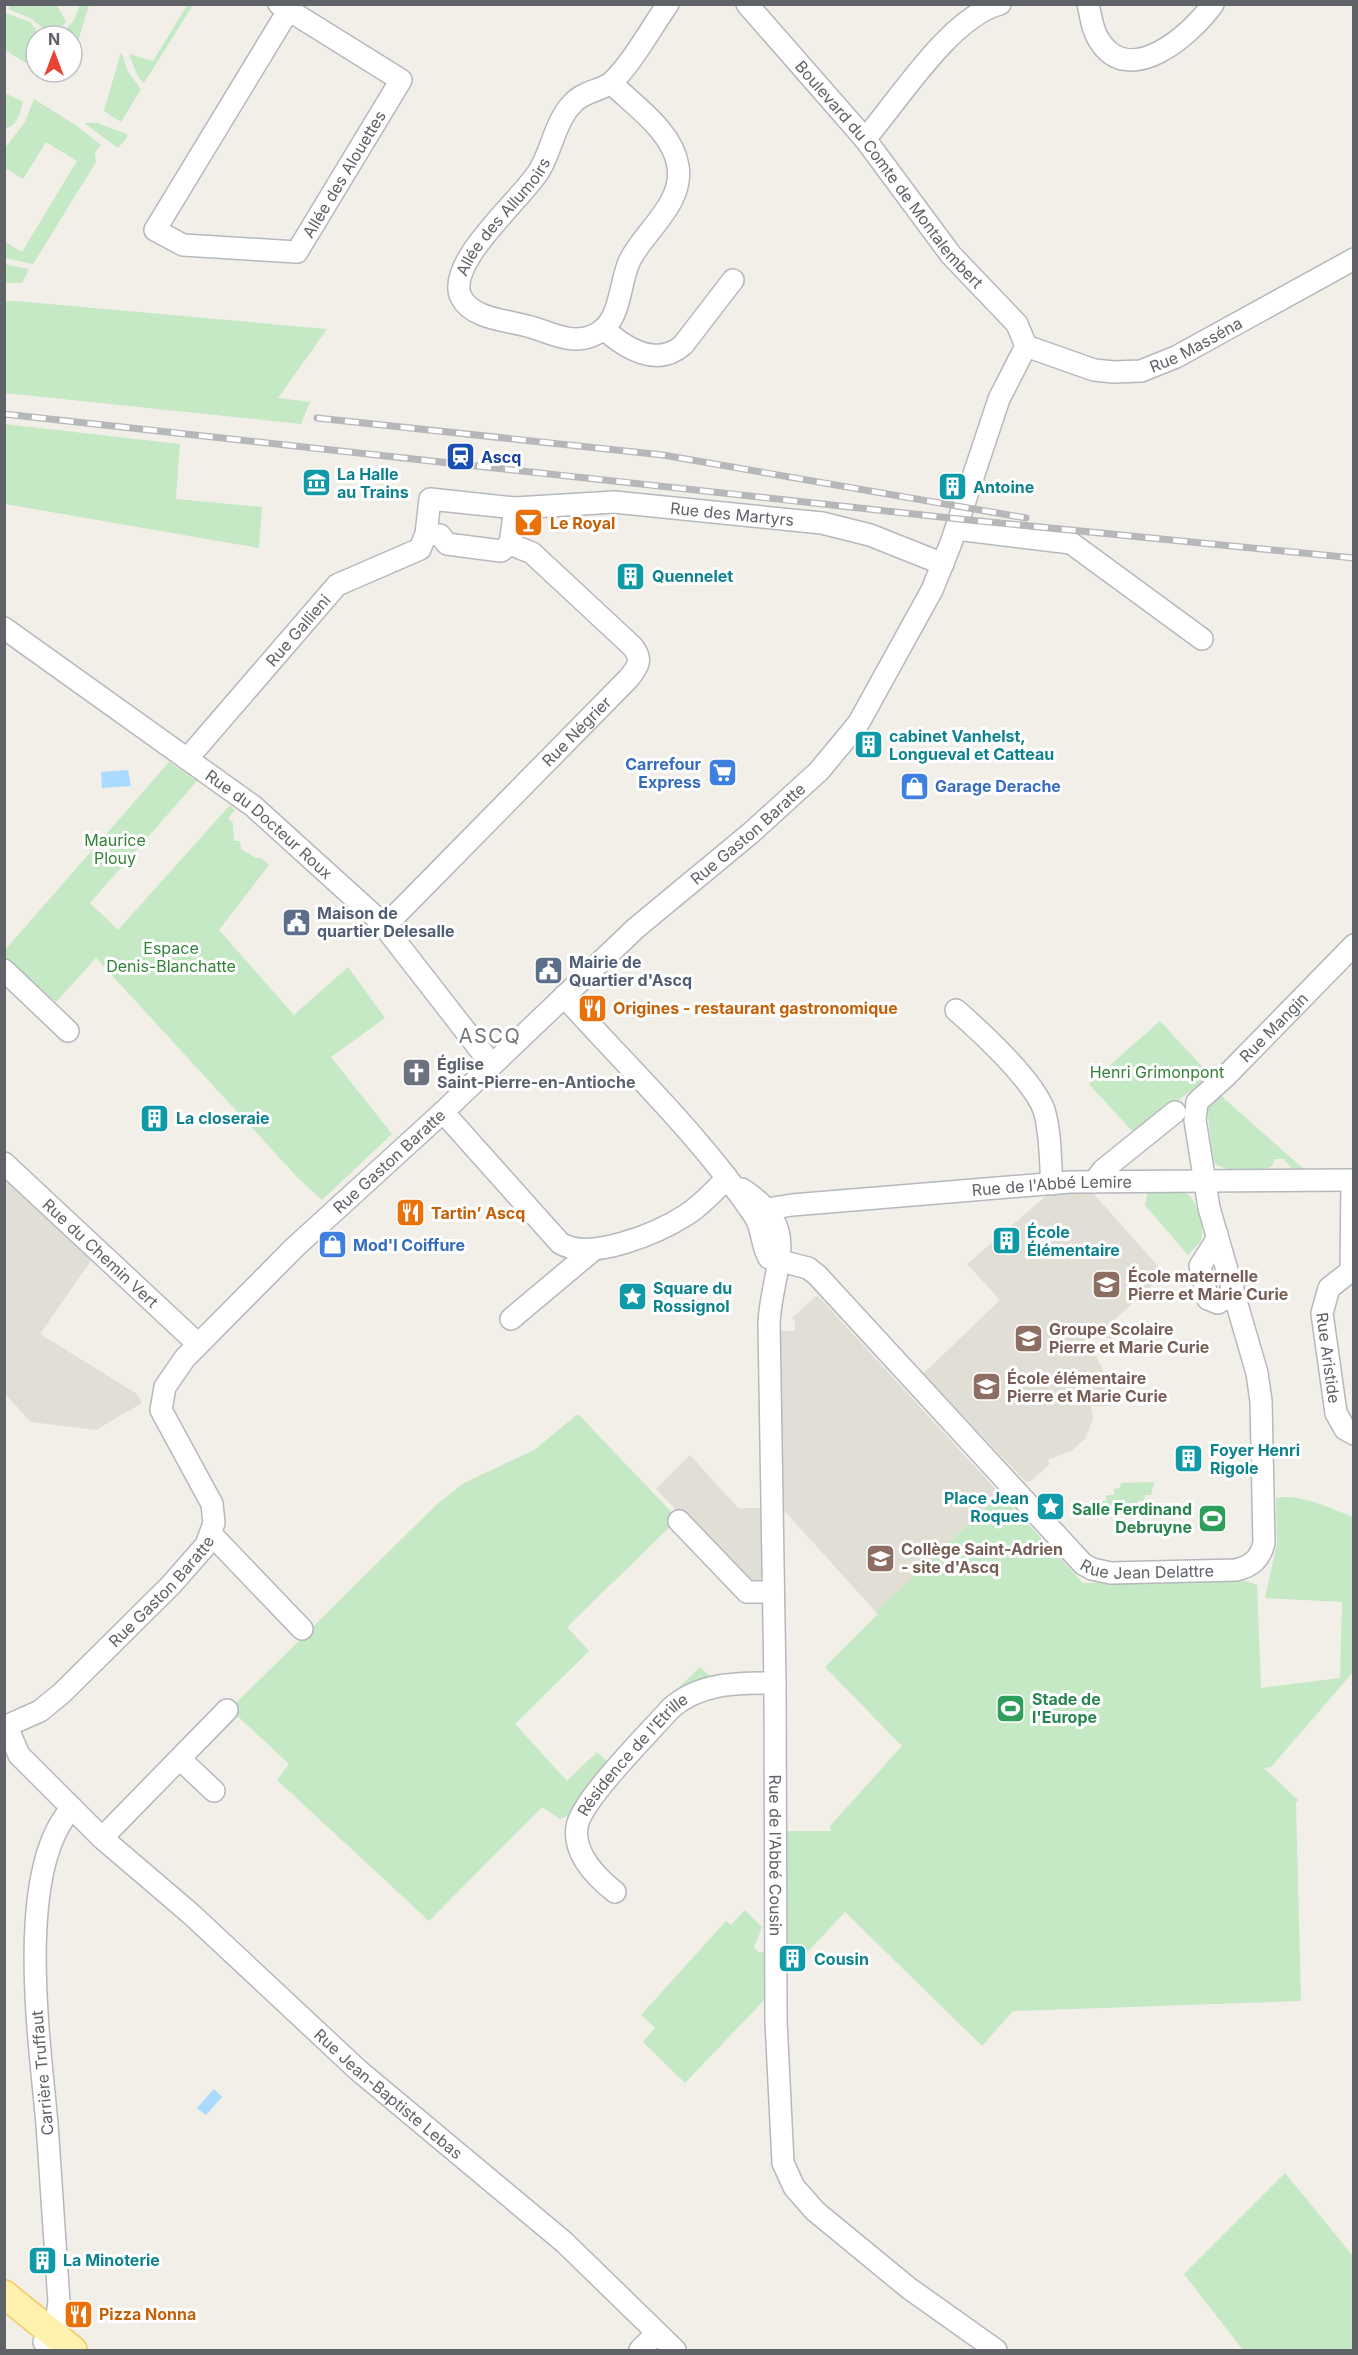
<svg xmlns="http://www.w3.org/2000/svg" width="1358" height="2355" font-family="Inter,sans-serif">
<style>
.education{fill:#e1ded6}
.green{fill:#c5e8c5}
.water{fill:#aadaff}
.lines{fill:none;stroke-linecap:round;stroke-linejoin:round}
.minor-casing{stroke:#b5b8bc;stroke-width:24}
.major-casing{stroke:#f2c960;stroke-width:30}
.minor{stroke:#fff;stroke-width:21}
.major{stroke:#fff2af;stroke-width:27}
.rail-casing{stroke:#b6b7b8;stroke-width:7}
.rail{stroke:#fff;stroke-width:4.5;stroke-dasharray:14;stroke-linecap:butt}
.labels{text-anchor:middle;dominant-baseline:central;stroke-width:6;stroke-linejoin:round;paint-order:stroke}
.street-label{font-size:16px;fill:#5f6368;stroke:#fff}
.transit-label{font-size:16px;font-weight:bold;fill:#164399;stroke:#fff;text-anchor:start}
.culture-label{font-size:16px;font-weight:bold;fill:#0d838f;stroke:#fff;text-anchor:start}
.food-label{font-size:16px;font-weight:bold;fill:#c56008;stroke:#fff;text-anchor:start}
.shop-label{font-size:16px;font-weight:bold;fill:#366cbe;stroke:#fff;text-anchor:start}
.park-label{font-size:16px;fill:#348238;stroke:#fff}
.service-label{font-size:16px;font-weight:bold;fill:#4e5e75;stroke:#fff;text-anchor:start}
.worship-label{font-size:16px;font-weight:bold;fill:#5b616d;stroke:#fff;text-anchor:start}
.education-label{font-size:16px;font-weight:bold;fill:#785e54;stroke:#fff;text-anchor:start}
.leisure-label{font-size:16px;font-weight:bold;fill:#27864d;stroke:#fff;text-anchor:end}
.quarter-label{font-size:20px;letter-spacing:1.5px;fill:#70757a;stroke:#fff}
</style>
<rect width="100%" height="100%" fill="#f1efe8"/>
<g class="education">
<path d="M4,1177L92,1259L40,1334L137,1394L142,1403L96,1430L31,1422L5,1394Z"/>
<path d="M1093,1193L1165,1274L1112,1322V1343L1102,1333L1086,1347L1096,1356L1103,1370L1105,1391L1104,1395H1099L1108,1406H1091L1093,1419L1085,1439L1071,1451L1050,1459L1048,1461L1050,1464L1031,1481L1026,1482L923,1374L1000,1300L967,1264L1047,1195Z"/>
<path d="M817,1295L1000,1494L876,1612L779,1505L777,1331H795V1321L792,1318Z"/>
<path d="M690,1455L738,1508H762L764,1582H745L656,1489Z"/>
</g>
<g class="green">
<path d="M188,4L193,5L144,83L138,77L129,54L153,61Z"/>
<path d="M11,5H57L66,22L56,32L49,33L32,19L8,9Z"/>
<path d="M80,5H89L72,61V36H58L73,22Z"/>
<path d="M6,13L30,22L38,32L35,51L26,63L5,50Z"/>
<path d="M121,52L128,72L141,89L121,122L104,111Z"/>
<path d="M5,93L23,102C19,115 18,125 5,129Z"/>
<path d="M34,99L77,126L101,145L95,152L96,162L33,264L5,258V242L22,252L77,161L46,142L23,179L5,168V148L25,122Z"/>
<path d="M84,123H97L127,134V138L118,148Z"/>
<path d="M4,264L29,269L22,283H5Z"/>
<path d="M5,301H16L327,329L278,398L310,402L301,424L5,393Z"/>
<path d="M4,424L180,444L176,499L262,507L259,548L5,504Z"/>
<path d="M169,762L197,781L90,903L118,930L230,805L235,810L228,818L233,823L234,841H240L241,849L256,858H261L269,865L219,930L294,1015L348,967L385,1018L331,1057L392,1134L322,1200L298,1178L96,958L56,1002L5,958V950Z"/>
<path d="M1160,1021L1211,1076L1134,1133L1089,1084Z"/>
<path d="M1219,1094L1308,1173L1294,1171L1284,1159H1274L1273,1165C1258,1176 1226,1173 1213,1162L1207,1105Z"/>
<path d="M1148,1190C1159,1191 1176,1188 1186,1193C1196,1198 1206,1229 1201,1240C1198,1246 1192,1250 1188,1255L1145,1205Z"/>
<path d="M578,1414L678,1519L567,1627L589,1651L515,1724L567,1781L597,1752L608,1762L573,1814L560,1819L542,1807L429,1921L277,1780L289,1764L230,1709L436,1505L464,1483L534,1450Z"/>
<path d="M1154,1482L1151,1495H1145L1144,1501H1138V1508H1130V1514H1097L1100,1501H1106V1495H1114V1489L1120,1488L1121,1483Z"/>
<path d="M1000,1494L1083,1583L1240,1579L1257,1585L1261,1688L1340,1678L1342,1602L1265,1598L1277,1544L1276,1498C1300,1493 1331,1509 1353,1517V1672L1271,1767L1264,1768L1298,1800L1296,1803L1301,2001L1013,2011L982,2046L845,1912L785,1976L782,1831H831L830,1826L902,1746L825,1667L878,1614L876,1612Z"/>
<path d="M700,1667L714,1680L666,1700Z"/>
<path d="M745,1910L762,1927L754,1947L758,1952L768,1953L769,1995L685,2083L643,2042L655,2028L641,2015L726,1921L731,1925Z"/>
<path d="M1285,2173L1353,2256V2350H1243L1184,2274Z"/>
</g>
<g class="water">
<path d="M128,770L131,786L102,788L101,772Z"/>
<path d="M214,2089L222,2097L206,2115L197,2108Z"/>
</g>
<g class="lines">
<defs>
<g id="minor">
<path d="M279,4L401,80L297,252L183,245L155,230L288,11"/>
<path id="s1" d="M747,4L865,139L951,255L1017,324L1026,346"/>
<path d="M1088,4C1091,16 1092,30 1099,40C1129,90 1192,34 1213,4"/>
<path id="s2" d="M611,83C635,106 673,132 678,166C684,204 645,230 630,260C619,282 622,319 598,333C575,346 557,335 534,328C512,320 473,321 461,297C445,263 521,200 539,171C552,150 555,121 573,103C584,91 603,90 612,82C633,62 651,28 668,4"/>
<path d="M865,139C899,100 950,17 1000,4"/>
<path d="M604,329C625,348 657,368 683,345L733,280"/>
<path id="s3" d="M1026,346L1094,370L1114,372L1141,371L1176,357L1354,259"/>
<path d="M956,529L1071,543L1202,639"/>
<path d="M426,534L440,535L447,544L501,551L510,544L515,508"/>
<path id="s4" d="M4,628L253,806L380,921L492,1065"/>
<path id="s5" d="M187,759L337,585L420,549L426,534L430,499L515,508L614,502L822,523L870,535L943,564"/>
<path id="s6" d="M385,926L628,679C639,666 643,659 632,646L532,553L510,544"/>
<path d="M4,970L68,1031"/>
<path id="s7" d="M564,996C628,1068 700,1135 754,1215C763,1228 761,1245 769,1258L808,1268L817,1275L1083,1564L1092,1569L1111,1573L1236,1570C1252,1566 1260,1559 1264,1543L1261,1401L1257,1373L1209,1208L1195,1120L1197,1102L1225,1077L1354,945"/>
<path d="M956,1010C981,1032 1033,1080 1044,1110C1051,1133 1050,1161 1052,1184"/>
<path d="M443,1112L560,1243C590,1262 658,1233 686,1215C702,1205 714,1191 727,1178"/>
<path id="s8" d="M4,1163L198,1344"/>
<path id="s9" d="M1352,1180L1351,1271L1329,1288L1322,1313L1336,1413L1345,1429L1354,1434"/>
<path d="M1094,1182L1103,1170L1175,1112"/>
<path id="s10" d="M742,1189C804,1229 772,1265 769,1323L775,1683L776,2021L783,2163L794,2187L815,2211L910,2289L996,2350"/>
<path id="s11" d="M756,1211L792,1205L1070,1182L1354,1180"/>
<path d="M1217,1234L1216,1241L1200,1266L1208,1299L1218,1303L1229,1296L1233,1285"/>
<path d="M511,1319L592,1251"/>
<path d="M679,1521L747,1592H773"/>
<path d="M211,1534L302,1629"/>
<path id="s12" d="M4,1727L40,1711L62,1693L171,1585L206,1545L214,1523L212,1504L161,1410L165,1387L185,1358L295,1247L443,1112L636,928L752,832L819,771L858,724L932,590L951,543L999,399L1026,346"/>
<path id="s13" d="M7,1727L19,1755L102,1838L191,1914L358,2070L564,2242L675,2350"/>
<path d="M180,1759L214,1791"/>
<path d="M102,1838L227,1710"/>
<path id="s14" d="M615,1892C596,1877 573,1853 577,1827C580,1801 651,1731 671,1708C701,1682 738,1683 775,1683"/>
<path d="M44,2342L55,2328L59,2302C55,2243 51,2184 47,2124C40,2044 14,1870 72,1808"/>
<path d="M640,2350L657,2333"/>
</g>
<path id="major" d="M4,2294L73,2350"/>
</defs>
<use href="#minor" class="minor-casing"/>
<use href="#major" class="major-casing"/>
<use href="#minor" class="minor"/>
<use href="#major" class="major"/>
<defs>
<g id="rail">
<path d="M4,414L959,519L1354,558"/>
<path d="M317,418L663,455L1026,518"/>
</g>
</defs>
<use href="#rail" class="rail-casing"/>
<use href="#rail" class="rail"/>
</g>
<defs>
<symbol id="station-square" viewBox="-11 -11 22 22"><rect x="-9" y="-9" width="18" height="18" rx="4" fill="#1a4fb4" stroke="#fff"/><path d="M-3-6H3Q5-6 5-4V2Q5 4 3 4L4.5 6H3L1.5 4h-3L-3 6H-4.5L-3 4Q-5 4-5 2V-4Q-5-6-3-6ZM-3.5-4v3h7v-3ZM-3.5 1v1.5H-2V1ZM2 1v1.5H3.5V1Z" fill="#fff"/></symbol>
<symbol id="museum-square" viewBox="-11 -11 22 22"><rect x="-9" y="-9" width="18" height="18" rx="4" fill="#0f9aa8" stroke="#fff"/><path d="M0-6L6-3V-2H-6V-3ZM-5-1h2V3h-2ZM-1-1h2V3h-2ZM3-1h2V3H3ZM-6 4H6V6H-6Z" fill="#fff"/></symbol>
<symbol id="building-square" viewBox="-11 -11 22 22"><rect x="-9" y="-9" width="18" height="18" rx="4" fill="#0f9aa8" stroke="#fff"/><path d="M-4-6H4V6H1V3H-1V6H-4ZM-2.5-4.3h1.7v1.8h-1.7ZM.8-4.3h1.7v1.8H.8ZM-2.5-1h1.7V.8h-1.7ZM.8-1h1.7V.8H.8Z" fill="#fff"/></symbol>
<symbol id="bar-square" viewBox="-11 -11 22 22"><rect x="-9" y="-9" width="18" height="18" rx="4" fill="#e8710a" stroke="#fff"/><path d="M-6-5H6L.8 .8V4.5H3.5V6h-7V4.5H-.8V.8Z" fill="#fff"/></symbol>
<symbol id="supermarket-square" viewBox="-11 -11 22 22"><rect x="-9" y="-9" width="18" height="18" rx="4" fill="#3f7fe0" stroke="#fff"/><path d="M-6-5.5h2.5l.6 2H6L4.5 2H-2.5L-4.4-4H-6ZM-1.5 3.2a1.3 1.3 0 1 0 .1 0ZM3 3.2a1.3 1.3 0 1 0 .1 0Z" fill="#fff"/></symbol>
<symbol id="shop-square" viewBox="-11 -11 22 22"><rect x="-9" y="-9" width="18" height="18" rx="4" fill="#3f7fe0" stroke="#fff"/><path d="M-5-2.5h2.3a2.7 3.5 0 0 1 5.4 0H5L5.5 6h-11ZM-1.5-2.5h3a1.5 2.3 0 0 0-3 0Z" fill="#fff"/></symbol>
<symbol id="civic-square" viewBox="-11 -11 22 22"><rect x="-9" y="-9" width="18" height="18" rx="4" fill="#5c6f8a" stroke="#fff"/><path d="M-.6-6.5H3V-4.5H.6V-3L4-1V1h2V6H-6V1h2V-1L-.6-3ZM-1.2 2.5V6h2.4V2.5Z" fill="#fff"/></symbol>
<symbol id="restaurant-square" viewBox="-11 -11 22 22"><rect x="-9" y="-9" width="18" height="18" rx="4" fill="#e8710a" stroke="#fff"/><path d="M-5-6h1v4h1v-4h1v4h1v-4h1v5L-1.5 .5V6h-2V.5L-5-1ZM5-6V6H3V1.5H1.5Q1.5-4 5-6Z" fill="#fff"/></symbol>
<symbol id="church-square" viewBox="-11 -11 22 22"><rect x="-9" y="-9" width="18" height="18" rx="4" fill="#6b7280" stroke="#fff"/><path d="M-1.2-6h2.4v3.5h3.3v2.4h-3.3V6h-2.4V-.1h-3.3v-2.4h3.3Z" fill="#fff"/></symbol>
<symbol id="school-square" viewBox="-11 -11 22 22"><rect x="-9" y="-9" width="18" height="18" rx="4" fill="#8d6e63" stroke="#fff"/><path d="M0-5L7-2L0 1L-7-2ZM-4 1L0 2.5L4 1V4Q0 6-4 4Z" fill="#fff"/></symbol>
<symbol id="sight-square" viewBox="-11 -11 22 22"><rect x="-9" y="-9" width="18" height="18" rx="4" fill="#0f9aa8" stroke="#fff"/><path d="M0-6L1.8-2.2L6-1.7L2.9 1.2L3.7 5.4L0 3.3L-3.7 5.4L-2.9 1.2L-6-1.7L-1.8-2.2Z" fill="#fff"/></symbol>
<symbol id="stadium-square" viewBox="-11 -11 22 22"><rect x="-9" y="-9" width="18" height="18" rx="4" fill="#2e9e5b" stroke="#fff"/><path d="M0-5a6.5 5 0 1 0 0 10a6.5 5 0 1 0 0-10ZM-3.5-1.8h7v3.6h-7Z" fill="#fff"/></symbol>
</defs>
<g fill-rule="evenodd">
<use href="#station-square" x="444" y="440" width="33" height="33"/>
<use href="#museum-square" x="300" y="466" width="33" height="33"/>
<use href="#building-square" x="936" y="470" width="33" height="33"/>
<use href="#bar-square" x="512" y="506" width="33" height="33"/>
<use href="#building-square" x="614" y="560" width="33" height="33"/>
<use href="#building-square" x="852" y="728" width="33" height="33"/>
<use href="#supermarket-square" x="706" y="756" width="33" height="33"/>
<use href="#shop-square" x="898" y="770" width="33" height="33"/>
<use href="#civic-square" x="280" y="906" width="33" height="33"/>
<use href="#civic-square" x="532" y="954" width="33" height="33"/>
<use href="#restaurant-square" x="576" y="992" width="33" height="33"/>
<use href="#church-square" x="400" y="1056" width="33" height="33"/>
<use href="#building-square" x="138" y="1102" width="33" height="33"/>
<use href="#restaurant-square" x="394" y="1196" width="33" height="33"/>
<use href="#building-square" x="990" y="1224" width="33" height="33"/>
<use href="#shop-square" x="316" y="1228" width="33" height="33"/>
<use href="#school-square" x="1090" y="1268" width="33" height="33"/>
<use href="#sight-square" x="616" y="1280" width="33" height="33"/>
<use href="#school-square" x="1012" y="1322" width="33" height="33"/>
<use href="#school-square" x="970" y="1370" width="33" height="33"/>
<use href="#building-square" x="1172" y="1442" width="33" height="33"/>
<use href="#sight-square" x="1034" y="1490" width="33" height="33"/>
<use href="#stadium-square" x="1196" y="1502" width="33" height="33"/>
<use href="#school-square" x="864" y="1542" width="33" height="33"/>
<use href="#stadium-square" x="994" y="1692" width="33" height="33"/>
<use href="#building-square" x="776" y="1942" width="33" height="33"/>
<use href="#building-square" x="26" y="2244" width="33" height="33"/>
<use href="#restaurant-square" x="62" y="2298" width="33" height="33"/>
</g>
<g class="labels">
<g class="street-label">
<text stroke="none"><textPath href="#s1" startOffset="222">Boulevard du Comte de Montalembert</textPath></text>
<text transform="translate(344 174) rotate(-59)">Allée des Alouettes</text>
<text stroke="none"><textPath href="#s2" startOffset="542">Allée des Allumoirs</textPath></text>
<text stroke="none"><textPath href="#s3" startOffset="180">Rue Masséna</textPath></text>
<text stroke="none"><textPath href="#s5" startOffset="675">Rue des Martyrs</textPath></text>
<text stroke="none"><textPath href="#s5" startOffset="170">Rue Gallieni</textPath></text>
<text stroke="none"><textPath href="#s6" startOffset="273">Rue Négrier</textPath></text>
<text stroke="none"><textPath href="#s4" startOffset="330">Rue du Docteur Roux</textPath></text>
<text stroke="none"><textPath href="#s12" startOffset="1252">Rue Gaston Baratte</textPath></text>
<text stroke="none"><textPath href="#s7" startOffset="1533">Rue Mangin</textPath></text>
<text stroke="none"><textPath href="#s12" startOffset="766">Rue Gaston Baratte</textPath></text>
<text stroke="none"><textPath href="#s11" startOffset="297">Rue de l'Abbé Lemire</textPath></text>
<text stroke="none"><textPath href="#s8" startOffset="132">Rue du Chemin Vert</textPath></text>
<text stroke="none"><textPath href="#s9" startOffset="190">Rue Aristide</textPath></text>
<text stroke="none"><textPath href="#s7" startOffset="846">Rue Jean Delattre</textPath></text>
<text stroke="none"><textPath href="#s12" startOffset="210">Rue Gaston Baratte</textPath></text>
<text stroke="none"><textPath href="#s14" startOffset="171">Résidence de l'Etrille</textPath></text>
<text stroke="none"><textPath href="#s10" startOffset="682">Rue de l'Abbé Cousin</textPath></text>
<text transform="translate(42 2073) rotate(-95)">Carrière Truffaut</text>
<text stroke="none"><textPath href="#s13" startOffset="532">Rue Jean-Baptiste Lebas</textPath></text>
</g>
<g class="transit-label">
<text x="481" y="457">Ascq</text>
</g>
<g class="culture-label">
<text x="337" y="474">La Halle<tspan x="337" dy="18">au Trains</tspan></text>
<text x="973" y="487">Antoine</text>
<text x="652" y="576">Quennelet</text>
<text x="889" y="736">cabinet Vanhelst,<tspan x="889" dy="18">Longueval et Catteau</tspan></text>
<text x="176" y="1118">La closeraie</text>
<text x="1027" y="1232">École<tspan x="1027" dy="18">Élémentaire</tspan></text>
<text x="653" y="1288">Square du<tspan x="653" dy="18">Rossignol</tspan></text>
<text x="1210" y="1450">Foyer Henri<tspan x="1210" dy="18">Rigole</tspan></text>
<text x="1029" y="1498" text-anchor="end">Place Jean<tspan x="1029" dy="18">Roques</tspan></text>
<text x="814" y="1959">Cousin</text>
<text x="63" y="2260">La Minoterie</text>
</g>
<g class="food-label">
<text x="550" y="523">Le Royal</text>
<text x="613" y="1008">Origines - restaurant gastronomique</text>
<text x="431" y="1213">Tartin’ Ascq</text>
<text x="99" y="2314">Pizza Nonna</text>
</g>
<g class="shop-label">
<text x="701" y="764" text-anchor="end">Carrefour<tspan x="701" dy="18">Express</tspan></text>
<text x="935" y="786">Garage Derache</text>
<text x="353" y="1245">Mod'l Coiffure</text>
</g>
<g class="park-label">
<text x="115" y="840">Maurice<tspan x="115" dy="18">Plouy</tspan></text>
<text x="171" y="948">Espace<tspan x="171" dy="18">Denis-Blanchatte</tspan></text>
<text x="1157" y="1072">Henri Grimonpont</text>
</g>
<g class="service-label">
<text x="317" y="913">Maison de<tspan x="317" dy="18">quartier Delesalle</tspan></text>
<text x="569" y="962">Mairie de<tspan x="569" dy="18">Quartier d'Ascq</tspan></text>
</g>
<g class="worship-label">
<text x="437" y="1064">Église<tspan x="437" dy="18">Saint-Pierre-en-Antioche</tspan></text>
</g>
<g class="education-label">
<text x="1128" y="1276">École maternelle<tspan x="1128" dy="18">Pierre et Marie Curie</tspan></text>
<text x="1049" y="1329">Groupe Scolaire<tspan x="1049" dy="18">Pierre et Marie Curie</tspan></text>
<text x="1007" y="1378">École élémentaire<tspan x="1007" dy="18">Pierre et Marie Curie</tspan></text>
<text x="901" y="1549">Collège Saint-Adrien<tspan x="901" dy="18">- site d'Ascq</tspan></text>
</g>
<g class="leisure-label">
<text x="1192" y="1509">Salle Ferdinand<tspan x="1192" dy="18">Debruyne</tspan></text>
<text x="1032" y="1699" text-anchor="start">Stade de<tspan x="1032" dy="18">l'Europe</tspan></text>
</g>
<g class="quarter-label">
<text x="490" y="1036">ASCQ</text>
</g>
</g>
<rect width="1358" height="2355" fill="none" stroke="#5f6368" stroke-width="12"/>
<g transform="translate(54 54)"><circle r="28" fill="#ffffff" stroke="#bfc1c3" stroke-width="1.5"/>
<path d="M0-4.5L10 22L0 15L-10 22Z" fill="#ea4335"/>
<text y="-9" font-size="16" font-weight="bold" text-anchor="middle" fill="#5f6368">N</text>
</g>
</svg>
